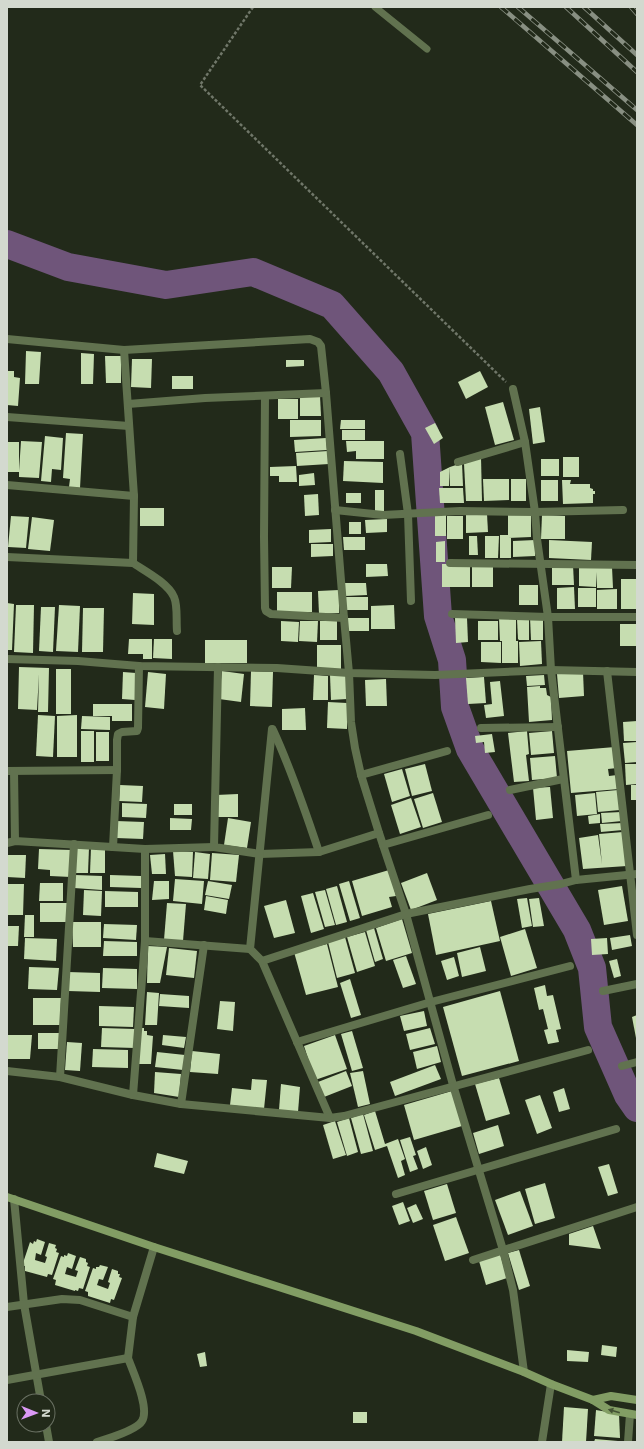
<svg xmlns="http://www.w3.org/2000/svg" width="644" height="1449" font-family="Inter,sans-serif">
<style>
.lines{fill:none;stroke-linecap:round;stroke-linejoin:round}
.river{stroke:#6f557a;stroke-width:28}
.building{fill:#c6ddb0}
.path{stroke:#707769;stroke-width:2.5;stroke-dasharray:3 2;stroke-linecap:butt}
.service{stroke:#61724f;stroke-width:7}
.minor{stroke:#61724f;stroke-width:8}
.secondary{stroke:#829d64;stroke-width:8}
.rail-casing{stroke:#888f82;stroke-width:4.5}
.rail{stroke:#222a1a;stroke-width:3;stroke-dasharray:9;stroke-linecap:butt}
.oneway{fill:#445234}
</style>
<rect width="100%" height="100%" fill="#222a1a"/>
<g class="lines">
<path class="river" d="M7,244L68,267L166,285L253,272L332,305L391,372L425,433L438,616L452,660L455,707L470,749L577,930L592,968L598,1027L628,1095L637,1108"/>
</g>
<g class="building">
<path d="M26,351L41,352L39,384H25Z"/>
<path d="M81,353L94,354L93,384H81Z"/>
<path d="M105,356H121V383H106Z"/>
<path d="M132,359H152L151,388L131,387Z"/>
<path d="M286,360H304V366L286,367Z"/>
<path d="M7,371H14V377L20,378L18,406L7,405Z"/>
<path d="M480,371L488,387L466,399L458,382Z"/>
<rect x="172" y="376" width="21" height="13"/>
<path d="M300,396H320L321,416H300Z"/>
<rect x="278" y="399" width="20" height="20"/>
<path d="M503,402L514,440L495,445L485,407Z"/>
<path d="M540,407L545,442L533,444L529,409Z"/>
<path d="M290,420H321V436L290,437Z"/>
<path d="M341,420H365V429H340Z"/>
<path d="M435,423L443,438L434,444L425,428Z"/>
<rect x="342" y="430" width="23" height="10"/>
<path d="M66,433L83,434L80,488L69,487L70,479L63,478Z"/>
<path d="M45,436L63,438L61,470L52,469L51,482L41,481Z"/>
<path d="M326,438L327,450L295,452L294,440Z"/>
<path d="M21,441L42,442L39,478L19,477V472H7V442H19V471Z"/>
<path d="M346,441H384V459H356V451L347,452Z"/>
<path d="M328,451L329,464L297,466L296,453Z"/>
<path d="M481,457L482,501H466L464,464Z"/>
<rect x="563" y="457" width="16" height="20"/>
<rect x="541" y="459" width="18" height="17"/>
<path d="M344,461L383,462V483L343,481Z"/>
<path d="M462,463L463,486H450V467Z"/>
<path d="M296,466L297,482H279V476H270V467Z"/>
<path d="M450,467L449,486H440V472Z"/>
<path d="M314,473L315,485L299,486V475Z"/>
<path d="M483,479H509V500L484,501Z"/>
<rect x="511" y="479" width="15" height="22"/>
<rect x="541" y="480" width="17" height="21"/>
<path d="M562,480H571L570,484H590V488L593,489V491H595V494H593V503L563,504Z"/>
<path d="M439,488H463L464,503H440Z"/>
<rect x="375" y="490" width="9" height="21"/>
<rect x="346" y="493" width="15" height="10"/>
<path d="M318,494L319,515L305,516L304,495Z"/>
<rect x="140" y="508" width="24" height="18"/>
<path d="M487,514L488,532L466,533V515Z"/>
<path d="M508,514H531V537L508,538Z"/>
<rect x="435" y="515" width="11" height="21"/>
<path d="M542,515L565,516V539H541Z"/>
<path d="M11,516L29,517L26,548L8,547Z"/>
<rect x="447" y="516" width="16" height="23"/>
<path d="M32,517L54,520L50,551L28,549Z"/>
<path d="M387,519V532L366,533L365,520Z"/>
<rect x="349" y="522" width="12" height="12"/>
<path d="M331,529V542L309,543V530Z"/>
<path d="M500,535H508V538H511V558H500Z"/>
<path d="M469,536H477L478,555H469Z"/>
<path d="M485,536H499L498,558H485Z"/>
<path d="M343,537H365V550H344Z"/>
<path d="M535,540V556L513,557V541Z"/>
<path d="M549,540L592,542L591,560L549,558Z"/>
<path d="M445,541V562H436V542Z"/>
<path d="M311,544H333V556L311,557Z"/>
<path d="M366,564H387L388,576L366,577Z"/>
<rect x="442" y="564" width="28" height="23"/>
<path d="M573,565L574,585H552V566Z"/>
<rect x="472" y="566" width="21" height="21"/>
<path d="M579,566L612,567L613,588H597V572L596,587L579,586Z"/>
<path d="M272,567H292L291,588H272Z"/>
<rect x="621" y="579" width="16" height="30"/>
<path d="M344,583H366L367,595L345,596Z"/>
<rect x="519" y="585" width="19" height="20"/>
<path d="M574,587L575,609H557V588Z"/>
<rect x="578" y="588" width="18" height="19"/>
<path d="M617,589V609H597V590Z"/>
<path d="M339,590V613L319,614L318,591Z"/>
<rect x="277" y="592" width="35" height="20"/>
<path d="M133,593L154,594V625L132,624Z"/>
<rect x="346" y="597" width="22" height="13"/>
<path d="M7,603L14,604L12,650H7Z"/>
<path d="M16,605H34L33,653L14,652Z"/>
<path d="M59,605L80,606L78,652L56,651Z"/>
<path d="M394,605L395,629H371V606Z"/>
<path d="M41,607H55L53,652L39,651Z"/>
<path d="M83,608H104L103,652H82Z"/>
<path d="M530,617H543V640H531Z"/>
<rect x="347" y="618" width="22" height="13"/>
<path d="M455,618H467L468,642L456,643Z"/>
<path d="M499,618H516V641H506H518V663H502V641H500Z"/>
<path d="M517,619H529V640H519L518,639Z"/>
<path d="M281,621L299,622L298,642L281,641Z"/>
<path d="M300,621H318L317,642L299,641Z"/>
<rect x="320" y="621" width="17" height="19"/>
<rect x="478" y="621" width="20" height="19"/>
<rect x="620" y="624" width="17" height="22"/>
<path d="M129,639H152V659H143V654H128Z"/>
<path d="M154,639H172V659L153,658Z"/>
<rect x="205" y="640" width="42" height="23"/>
<path d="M541,641L542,664L520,666L519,642Z"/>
<path d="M481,642H501V663L481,662Z"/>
<rect x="317" y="645" width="24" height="24"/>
<path d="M19,667L49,668L48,712H38L39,674L37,710L18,709Z"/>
<rect x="56" y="669" width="15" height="45"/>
<path d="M222,671L244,674L241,702L219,699Z"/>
<path d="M251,671L273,672L272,707L250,706Z"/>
<path d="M123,672L136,673L135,700L122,699Z"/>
<path d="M148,672L166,674L164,709L145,707Z"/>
<path d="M583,672L584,696L559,698L557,674Z"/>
<path d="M347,674V699L331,700L330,675Z"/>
<path d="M314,675L328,676V700H313Z"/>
<path d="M544,675L545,685L527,686L526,676Z"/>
<path d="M484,677L486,703L468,704L466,678Z"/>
<path d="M386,679L387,706H366L365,680Z"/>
<path d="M500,681L504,716L486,718L484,705L492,704L490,682Z"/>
<path d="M540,686V688H546L547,695L551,697L552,720L529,722L527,687Z"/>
<path d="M328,702L347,703V729L327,728Z"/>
<path d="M93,704H132V721H112V716H93Z"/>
<path d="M305,708L306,730H282V709Z"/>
<path d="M38,715L55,716L53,757L36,756Z"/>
<path d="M77,715V757H57V716Z"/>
<path d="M82,716L110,717V730L81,729Z"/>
<path d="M637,721V741H624L623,722Z"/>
<rect x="81" y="731" width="13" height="31"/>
<path d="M527,731L529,754L526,755L529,781L514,782L508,733Z"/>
<path d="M552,731L554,753L531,755L529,733Z"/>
<rect x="96" y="732" width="13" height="29"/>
<path d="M492,734L495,752L485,753L484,742L476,743L475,736Z"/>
<path d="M637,742V762L625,763L623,743Z"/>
<path d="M615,747L617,768L608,769L609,776L617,775L619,789L571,793L567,751Z"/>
<path d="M555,756L557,778L532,780L530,758Z"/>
<path d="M425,764L432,791L412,796L405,769Z"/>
<path d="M625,764H637V784L626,785Z"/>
<path d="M402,769L410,796L392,802L384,774Z"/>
<path d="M120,785L143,786L142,802L119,801Z"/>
<rect x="631" y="785" width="6" height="15"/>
<path d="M550,787L553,818L536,820L533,788Z"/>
<path d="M618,790L620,810L598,812L596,792Z"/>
<path d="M433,793L442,822L423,828L414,799Z"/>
<path d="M595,793L597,814L577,816L575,795Z"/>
<path d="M238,794V817H216V795Z"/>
<path d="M411,798L421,827L400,834L391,805Z"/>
<path d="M122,803L147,804L146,818L122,817Z"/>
<rect x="174" y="804" width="18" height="11"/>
<path d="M621,812L622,821L602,823L601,813Z"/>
<path d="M600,814V823L589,824L588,816Z"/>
<path d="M170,818L192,819L191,830H170Z"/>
<path d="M228,818L251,822L247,848L224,845Z"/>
<path d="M116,821L144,822L143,839L116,838Z"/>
<path d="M623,823V830L601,832L600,824Z"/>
<path d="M623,832L627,866L583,869L579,838L598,835L602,864L599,834Z"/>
<path d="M76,848H89L88,873H76Z"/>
<path d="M91,848H105V873H90Z"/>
<path d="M39,849L72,850L71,877L50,876V870L38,869Z"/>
<path d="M173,851L193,852L192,877L175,876Z"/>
<path d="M195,852L210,854L208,879L193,878Z"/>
<path d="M212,853L239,855L236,882L210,880Z"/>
<path d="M165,854L166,874H152L150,855Z"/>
<path d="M7,855H26L25,878L7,877Z"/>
<path d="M389,870L396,896L389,897L392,907L362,916L352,881Z"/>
<path d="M427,873L437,900L411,910L401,883Z"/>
<path d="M75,875L102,876V890L74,888Z"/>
<path d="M110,875L141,876V888L110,887Z"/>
<path d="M175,879L204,881L202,904L173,901Z"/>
<path d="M154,881H169V899L152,900Z"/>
<path d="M208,881L232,885L229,899L205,895Z"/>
<path d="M349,881L360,918L350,921L339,884Z"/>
<path d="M40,883H63V901H39Z"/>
<path d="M7,884H24L23,915H7Z"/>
<path d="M337,886L347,922L336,925L326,889Z"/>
<path d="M622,886L628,921L604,925L598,890Z"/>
<path d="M84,890L102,891L101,916L83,915Z"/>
<path d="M325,890L335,925L325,927L315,892Z"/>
<path d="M105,891L138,892V907H105Z"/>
<path d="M313,893L324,929L311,933L301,896Z"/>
<path d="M206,896L228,900L226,914L204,910Z"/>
<path d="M527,898L532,926L522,928L517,899Z"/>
<path d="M539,898L544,926L533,927L529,899Z"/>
<path d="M286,900L295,933L274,938L264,906Z"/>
<path d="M491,901L500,941L436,955L428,914Z"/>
<rect x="40" y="903" width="29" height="19"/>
<path d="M167,903L186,904L183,941L164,940Z"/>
<path d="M25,915H34V937H24Z"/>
<path d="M402,919L412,953L386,961L376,928Z"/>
<path d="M72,922H101V947H73Z"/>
<path d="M104,924L137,925L136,940L103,938Z"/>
<path d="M7,926H19L18,946H7Z"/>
<path d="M374,928L383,959L375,962L366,930Z"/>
<path d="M525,929L537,968L511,976L500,937Z"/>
<path d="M365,932L375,966L357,972L347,937Z"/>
<path d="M630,935L632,946L612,950L610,938Z"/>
<path d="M345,937L355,973L337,978L328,942Z"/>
<path d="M25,938L57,939L56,961L24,959Z"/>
<path d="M607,938L608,954L592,955L591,939Z"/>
<path d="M104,941L137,942V956H103Z"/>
<path d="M327,944L338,987L306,995L294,952Z"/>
<path d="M148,946L167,947L160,983H147Z"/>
<path d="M480,947L486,971L462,977L457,953Z"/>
<path d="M169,948L197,951L194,978L166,975Z"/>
<path d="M406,956L416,984L403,988L393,960Z"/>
<path d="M454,957L459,976L447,980L441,961Z"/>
<path d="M617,959L621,976L614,978L609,961Z"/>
<path d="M29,967L59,968L57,990L28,989Z"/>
<path d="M103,968L137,969V989L102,988Z"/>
<path d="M68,972L100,973V992L68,991Z"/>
<path d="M350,979L361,1015L351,1018L340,983Z"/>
<path d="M545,985L547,996L553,995L561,1029L556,1030L559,1042L548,1044L544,1030L548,1029L543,1009L539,1010L534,988Z"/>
<path d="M500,991L519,1061L462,1076L443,1007Z"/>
<path d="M147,992L159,993L157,1025H145Z"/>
<path d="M160,994L189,996V1008L159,1006Z"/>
<path d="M33,998H61L60,1025H33Z"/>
<path d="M220,1001L235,1002L233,1031L217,1029Z"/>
<path d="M99,1006L134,1007L133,1027L99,1026Z"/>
<path d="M424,1011L427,1026L404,1031L400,1016Z"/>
<path d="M637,1015V1038H636L632,1017Z"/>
<path d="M102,1028L135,1029V1048L101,1047Z"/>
<path d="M141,1028H144V1031H147V1035L153,1036L151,1064H138Z"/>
<path d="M430,1028L435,1044L410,1050L406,1034Z"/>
<path d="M352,1031L363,1068L352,1071L341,1034Z"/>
<path d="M38,1033H60L58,1049H38Z"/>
<path d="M7,1035H32L30,1059H7Z"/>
<path d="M163,1035L186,1037L184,1048L162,1045Z"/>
<path d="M335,1035L347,1069L315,1080L304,1046Z"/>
<path d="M67,1042L82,1043L80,1071L65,1070Z"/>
<path d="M437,1046L441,1062L417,1069L413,1052Z"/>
<path d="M93,1049L128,1050V1068L92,1067Z"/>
<path d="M192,1051L220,1054L218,1074L190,1072Z"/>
<path d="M157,1052L185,1055L183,1070L155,1067Z"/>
<path d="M435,1065L441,1079L395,1096L390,1082Z"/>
<path d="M346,1071L352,1086L324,1097L318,1082Z"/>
<path d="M363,1071L370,1104L358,1107L350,1073Z"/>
<path d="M155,1072L181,1074L179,1097L154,1093Z"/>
<path d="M499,1078L510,1114L486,1121L475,1084Z"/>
<path d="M252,1079L267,1080L264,1109L230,1105L232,1088L251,1090Z"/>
<path d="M281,1084L300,1087L298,1112L279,1110Z"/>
<path d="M564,1088L570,1109L559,1112L553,1092Z"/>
<path d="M452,1091L462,1126L414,1140L404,1105Z"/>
<path d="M540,1095L552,1128L537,1134L525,1100Z"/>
<path d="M375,1111L385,1144L398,1139L405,1159L401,1161L405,1175L398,1178L387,1146L375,1150L364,1115Z"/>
<path d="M363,1114L373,1151L361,1154L351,1118Z"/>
<path d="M349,1118L358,1152L347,1156L337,1122Z"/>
<path d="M335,1121L346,1155L333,1159L323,1125Z"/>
<path d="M498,1125L504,1146L479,1154L473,1133Z"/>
<path d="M410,1137L416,1155L413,1156L418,1169L410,1172L400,1140Z"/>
<path d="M426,1147L432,1165L423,1169L417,1151Z"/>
<path d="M157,1153L188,1161L184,1174L154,1167Z"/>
<path d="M609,1164L618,1193L608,1196L598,1167Z"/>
<path d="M545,1183L555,1218L535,1224L525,1189Z"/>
<path d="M447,1184L456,1213L433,1220L424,1191Z"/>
<path d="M520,1191L533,1226L508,1235L495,1200Z"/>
<path d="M403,1202L410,1221L399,1225L392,1206Z"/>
<path d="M416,1204L423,1219L413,1223L407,1208Z"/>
<path d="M456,1217L469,1253L445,1261L433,1225Z"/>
<path d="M593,1226L601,1249L569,1245V1234Z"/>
<path d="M37,1239L45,1242L41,1255L36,1253L35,1260L45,1263L47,1257L45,1256L49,1243L56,1245L55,1248L57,1249L56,1252L59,1253L52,1275L48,1274L47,1277L25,1271V1266H22L30,1242L33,1244L34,1241L36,1242Z"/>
<path d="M519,1250L530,1286L519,1290L508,1253Z"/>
<path d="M68,1253L76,1256L72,1269L67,1267L65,1274L76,1277L78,1271L75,1270L80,1257L86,1259V1262L88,1263L87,1266L90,1267L83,1289L79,1288L78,1291L75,1290V1291L55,1285L56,1280L53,1279L61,1256L64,1257V1255L67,1256Z"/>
<path d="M500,1254L507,1278L486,1285L479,1261Z"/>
<path d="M100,1265L108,1267L103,1280L99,1279L97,1285L108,1289L110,1283L108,1282L112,1269L118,1271V1274H120L119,1277L122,1278L114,1300L111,1299L110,1303L88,1296V1292L85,1291L93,1268L96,1269V1267H99Z"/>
<path d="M602,1345L617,1347L616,1357L601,1355Z"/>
<path d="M567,1350L589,1352L588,1362L567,1361Z"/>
<path d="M205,1352L207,1366L200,1367L197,1354Z"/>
<path d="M564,1407L588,1409L586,1442H562Z"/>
<path d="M596,1410L619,1414L620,1438L594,1436Z"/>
<rect x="353" y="1412" width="14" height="11"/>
<path d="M595,1439L618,1441V1442H594Z"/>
</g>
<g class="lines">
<path class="path" d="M253,7L200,85L506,382"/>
<path class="service" d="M375,7L427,49"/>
<g class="minor">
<path d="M7,339L124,350L310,339L318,342L321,346L326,393L344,618L349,673L351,722L355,748L361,775L379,833L406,914L453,1085L503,1250L513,1290L524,1372"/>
<path d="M124,350L134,496L133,563C145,571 168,583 174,597C178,606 176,620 177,631"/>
<path d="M265,396L264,537L265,608L266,611L271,614L344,618"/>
<path d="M128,404L205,398L326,393"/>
<path d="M7,417L129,426"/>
<path d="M400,454L408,514L411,601"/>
<path d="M458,462L525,442"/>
<path d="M7,485L134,496"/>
<path d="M335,510L383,515L460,511L535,512L623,510"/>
<path d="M7,557L133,563"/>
<path d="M450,563L637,565"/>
<path d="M452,614L548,617H637"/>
<path d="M7,659L78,661L139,666L277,668L349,673L435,675L551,670L637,672"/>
<path d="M218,667L214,847L260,854L319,852L379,833"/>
<path d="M607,671L637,935"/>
<path d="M481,728L558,727"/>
<path d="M272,729L250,949L262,961L330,1118L344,1116L588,1050"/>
<path d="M273,730C291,769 305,810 319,852"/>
<path d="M7,771L117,770"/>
<path d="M14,771L15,841"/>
<path d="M361,775L447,751"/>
<path d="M510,790L563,779"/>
<path d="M7,843L15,841L145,849L214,847"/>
<path d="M383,845L488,815"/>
<path d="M113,847L117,770V740L118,734L122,732L137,731L138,728L139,666"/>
<path d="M576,880L637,874"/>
<path d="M145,941L250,949"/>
<path d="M262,961L406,914L530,889L561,884L576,880L551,670L548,617L537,539L535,512L525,442L513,389"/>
<path d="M603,991L637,984"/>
<path d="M297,1042L431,1002L570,966"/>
<path d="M622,1066L637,1062"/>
<path d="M7,1071L60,1077L133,1095L181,1104L330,1118"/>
<path d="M60,1077L74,844"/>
<path d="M133,1095L145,941V849"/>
<path d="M181,1104L204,945"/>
<path d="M396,1194L616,1129"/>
<path d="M14,1199L24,1304L41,1401"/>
<path d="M473,1260L637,1207"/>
<path d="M7,1307L62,1299L80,1300L133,1317"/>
<path d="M128,1358L133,1317L154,1247"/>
<path d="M7,1380L128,1358C133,1372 150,1408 142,1421C137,1430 107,1439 97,1442"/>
<path d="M46,1425L49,1442"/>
<path d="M542,1442L551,1384"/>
<path d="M628,1442L630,1414"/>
</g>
<g class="secondary">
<path d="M7,1197L154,1247L416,1331L524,1372L551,1384L593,1400L609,1410L637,1415"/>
<path d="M593,1400L611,1396L637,1400"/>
</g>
<defs>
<g id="rail">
<path d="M501,7L637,125"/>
<path d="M518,7L637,110"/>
<path d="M566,7L637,72"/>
<path d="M584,7L637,55"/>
<path d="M631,7L637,14"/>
</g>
</defs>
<use href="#rail" class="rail-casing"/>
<use href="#rail" class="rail"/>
</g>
<defs><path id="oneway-solid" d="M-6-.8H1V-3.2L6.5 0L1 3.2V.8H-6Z"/></defs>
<use class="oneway" href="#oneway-solid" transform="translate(614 1411) rotate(-164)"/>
<rect width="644" height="1449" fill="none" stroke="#d3d9cf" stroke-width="16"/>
<g transform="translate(36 1413) rotate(91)"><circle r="19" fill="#222a1a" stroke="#697062"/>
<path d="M0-3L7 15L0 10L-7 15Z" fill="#db99f5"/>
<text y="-6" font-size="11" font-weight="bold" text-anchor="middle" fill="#d3d9cf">N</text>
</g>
</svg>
